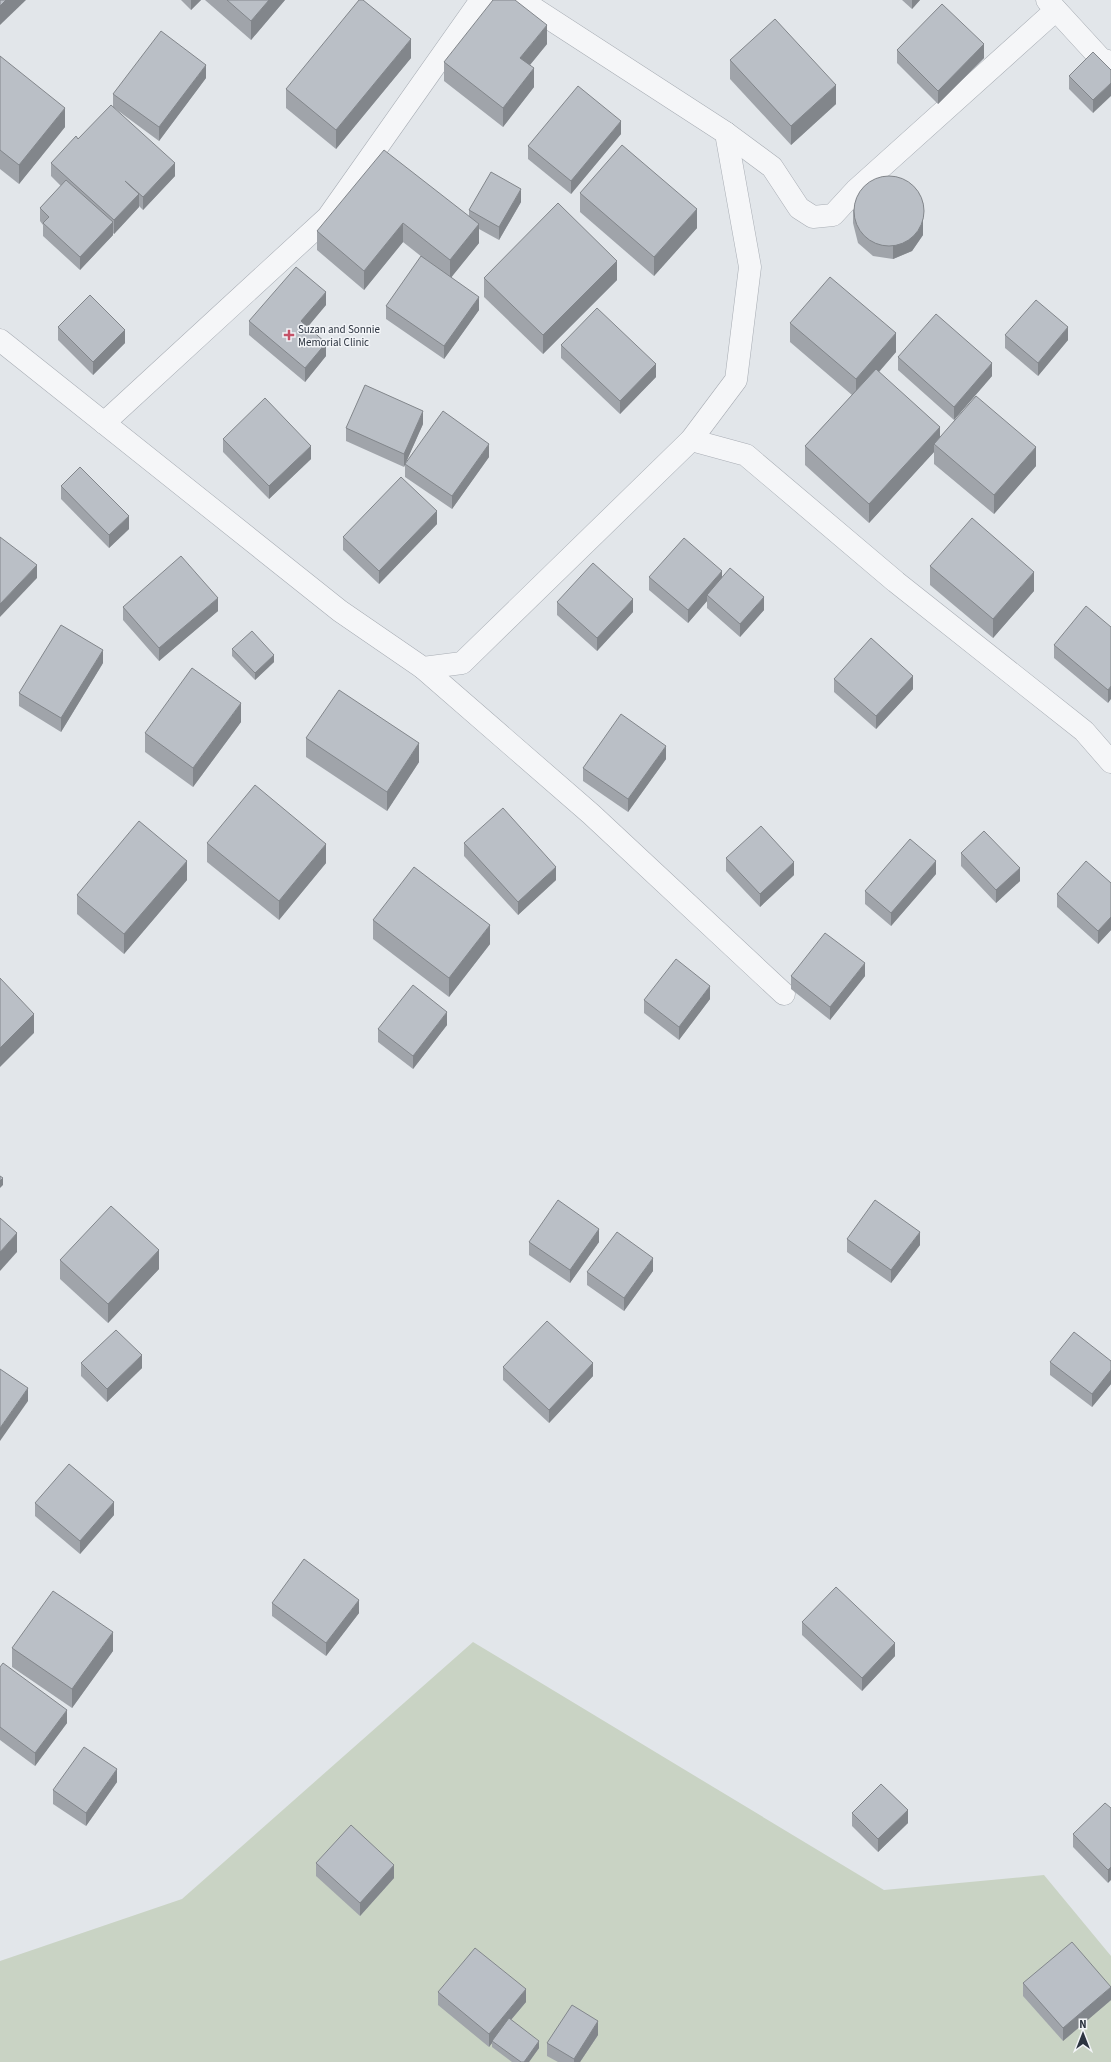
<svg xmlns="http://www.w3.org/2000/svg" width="1111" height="2062" font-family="'Source Sans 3',sans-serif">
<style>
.green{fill:#c9d3c4}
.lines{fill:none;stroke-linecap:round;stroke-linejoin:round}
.minor-casing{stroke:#a8adb4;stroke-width:23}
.minor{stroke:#f5f6f8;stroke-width:22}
.wall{fill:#a0a4aa}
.shaded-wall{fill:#82868b}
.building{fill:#babfc6;stroke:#82868b}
.poi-dot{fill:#c45268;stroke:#f2f4f7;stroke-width:1.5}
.labels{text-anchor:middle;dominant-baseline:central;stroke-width:3;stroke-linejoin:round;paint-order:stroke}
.poi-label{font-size:11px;fill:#2c3440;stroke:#f2f4f7;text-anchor:start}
</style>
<rect width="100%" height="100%" fill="#e2e6ea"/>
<path class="green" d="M473,1642L884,1890L1044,1875L1111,1956V2062H0V1961L182,1899Z"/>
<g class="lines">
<defs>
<g id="minor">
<path d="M521,0L726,133L772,167L799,208L813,217L833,215L856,190L1056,10"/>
<path d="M1047,0L1101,59L1111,62"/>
<path d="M0,340L340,611L423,668L462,663L691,440L746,455L896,582L1084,731L1111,762"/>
<path d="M104,423L328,217L481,0"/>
<path d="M691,440L736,380L750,267L726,133"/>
<path d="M423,668L591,814L784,994"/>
</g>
</defs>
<use href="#minor" class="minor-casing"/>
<use href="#minor" class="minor"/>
</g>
<g class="wall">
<path d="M181,0H201L191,10Z"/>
<path d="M205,0H285L251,40Z"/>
<path d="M902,0H920L912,9Z"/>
<path d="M547,44L530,65L534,87L503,127L444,81V62Z"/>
<path d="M897,50L984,58L938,104L897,63Z"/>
<path d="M0,56L65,127L19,184L0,169Z"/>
<path d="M411,58L336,149L286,108V89Z"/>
<path d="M730,60L836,104L791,145L730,79Z"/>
<path d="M1111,70L1093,113L1069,89V76Z"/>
<path d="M206,78L159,141L113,107L175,176L143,210L139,206V207L114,234L113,233V235L80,270L43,236V225L40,221V208L61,186L51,176V163L78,139L113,107V94Z"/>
<path d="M621,134L571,194L528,159V146Z"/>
<path d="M580,193L697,228L654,276L580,212Z"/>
<path d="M521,202L499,240L479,229V243L451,277L479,310L444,359L386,319V306L422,257L403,242L364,290L317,250V231L469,216V210Z"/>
<path d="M853,210L923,215V235L912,251L893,259L873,256L858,243L853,223Z"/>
<path d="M484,278L617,280L543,354L484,297Z"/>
<path d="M326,305L307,327L326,356L305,382L249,335V321Z"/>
<path d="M790,323L896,352L879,372L940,438L1036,466L994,514L934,464V452L869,523L805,465V446L852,395L790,342Z"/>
<path d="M58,327L125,343L93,375L58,340Z"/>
<path d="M1005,335L1068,340L1038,376L1005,348Z"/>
<path d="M561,345L656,377L620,414L561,358Z"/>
<path d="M898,357L992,376L954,420L898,370Z"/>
<path d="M423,424L405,464L489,457L452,509L405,477V464L404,467L346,441V428Z"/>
<path d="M223,439L311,459L269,499L223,452Z"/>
<path d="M61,486L129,529L109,548L61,499Z"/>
<path d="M437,524L379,584L343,550V537Z"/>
<path d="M930,566L1034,591L993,638L930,585Z"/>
<path d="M649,577L722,578L764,610L740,637L707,608V601L688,623L649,590Z"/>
<path d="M557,602L633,612L597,651L557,615Z"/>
<path d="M123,607L218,611L159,661L123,620Z"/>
<path d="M1111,627L1108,703L1054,658V645Z"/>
<path d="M232,649L274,662L255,680L232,656Z"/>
<path d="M103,663L61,732L19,706V693Z"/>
<path d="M834,679L913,689L876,729L834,692Z"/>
<path d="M241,722L193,787L145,752V733Z"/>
<path d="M306,738L419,762L387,811L306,757Z"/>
<path d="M666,759L628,812L583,781V768Z"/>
<path d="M207,843L326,863L279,920L207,862Z"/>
<path d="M464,843L556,880L518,915L464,856Z"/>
<path d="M961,853L1020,881L996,903L961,866Z"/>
<path d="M726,858L794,875L760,907L726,871Z"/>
<path d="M936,874L891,926L865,904V891Z"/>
<path d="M187,880L124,954L77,914V895Z"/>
<path d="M1111,883V930L1098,944L1057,907V894Z"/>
<path d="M373,920L490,944L449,997L373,939Z"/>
<path d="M791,976H865L830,1020L791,989Z"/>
<path d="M710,999L679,1040L644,1013V1000Z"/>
<path d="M447,1025L413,1069L378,1042V1029Z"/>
<path d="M847,1239L920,1245L891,1283L847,1252Z"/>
<path d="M529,1242H599L570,1283L529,1255Z"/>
<path d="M60,1260L159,1269L108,1323L60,1279Z"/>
<path d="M653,1271L624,1311L587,1285V1272Z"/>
<path d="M1111,1361V1384L1092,1407L1050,1375V1362Z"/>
<path d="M81,1363L142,1368L107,1402L81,1376Z"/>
<path d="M503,1367L593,1376L549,1423L503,1380Z"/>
<path d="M35,1503L114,1515L80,1554L35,1516Z"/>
<path d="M272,1603L359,1613L326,1656L272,1616Z"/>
<path d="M802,1622L895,1656L862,1691L802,1635Z"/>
<path d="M12,1648L113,1651L72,1708L12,1667Z"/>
<path d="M0,1667L67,1723L35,1766L0,1740Z"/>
<path d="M117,1782L86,1826L53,1804V1790Z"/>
<path d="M1111,1808L1108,1883L1073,1847V1834Z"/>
<path d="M852,1813L908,1823L878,1852L852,1826Z"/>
<path d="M316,1863L394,1878L360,1916L316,1876Z"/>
<path d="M1023,1983L1111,2000L1063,2041L1023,1996Z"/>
<path d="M438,1992L526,2002L511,2020L539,2048L529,2062H512L492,2047V2043L489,2047L438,2005Z"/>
<path d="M598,2035L580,2062H558L547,2056V2043Z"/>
</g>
<g class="shaded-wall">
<path d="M6,0H26L0,25V6Z"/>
<path d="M191,0H201L191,10Z"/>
<path d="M269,0H285L251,40V21Z"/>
<path d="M912,0H920L912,9Z"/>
<path d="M547,25V44L520,77V58Z"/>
<path d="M411,39V58L336,149V130Z"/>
<path d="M984,44V58L938,104V91Z"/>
<path d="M206,65V78L159,141V127Z"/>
<path d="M534,68V87L503,127V108Z"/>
<path d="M1111,83V96L1093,113V100Z"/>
<path d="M836,85V104L791,145V126Z"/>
<path d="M65,108V127L19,184V165Z"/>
<path d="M621,121V134L571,194V181Z"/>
<path d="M175,163V176L143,210V197Z"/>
<path d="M521,189V202L499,240V227Z"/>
<path d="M139,194V207L114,234V220Z"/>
<path d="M923,201V235L912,251L893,259V246Z"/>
<path d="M697,209V228L654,276V257Z"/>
<path d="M113,222V235L80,270V257Z"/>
<path d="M403,223V242L364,290V271Z"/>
<path d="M479,224V243L450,279V260Z"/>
<path d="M617,261V280L543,354V335Z"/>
<path d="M326,292V305L301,335V321Z"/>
<path d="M479,297V310L444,359V346Z"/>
<path d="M1068,327V340L1038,376V363Z"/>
<path d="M125,330V343L93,375V362Z"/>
<path d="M896,333V352L856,398V379Z"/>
<path d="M326,343V356L305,382V368Z"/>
<path d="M992,363V376L954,420V407Z"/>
<path d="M656,364V377L620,414V401Z"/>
<path d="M423,411V424L404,467V454Z"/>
<path d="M940,427V446L934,444V452L869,523V504Z"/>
<path d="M489,444V457L452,509V496Z"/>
<path d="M311,446V459L269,499V486Z"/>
<path d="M1036,447V466L994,514V495Z"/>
<path d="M437,511V524L379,584V571Z"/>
<path d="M129,516V529L109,548V535Z"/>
<path d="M37,565V578L0,617V604Z"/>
<path d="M722,571V585L707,595V601L688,623V610Z"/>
<path d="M1034,572V591L993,638V619Z"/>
<path d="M764,597V610L740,637V624Z"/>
<path d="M218,598V611L159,661V648Z"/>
<path d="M633,599V612L597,651V638Z"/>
<path d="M103,650V663L61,732V718Z"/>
<path d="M274,655V662L255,680V673Z"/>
<path d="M913,676V689L876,729V716Z"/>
<path d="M1111,686V699L1108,703V690Z"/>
<path d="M241,703V722L193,787V768Z"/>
<path d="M419,743V762L387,811V792Z"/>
<path d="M666,746V759L628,812V799Z"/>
<path d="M326,844V863L279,920V901Z"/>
<path d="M187,861V880L124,954V934Z"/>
<path d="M936,861V874L891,926V913Z"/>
<path d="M794,862V875L760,907V894Z"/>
<path d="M556,867V880L518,915V902Z"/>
<path d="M1020,868V881L996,903V890Z"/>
<path d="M1111,917V930L1098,944V931Z"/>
<path d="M490,925V944L449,997V978Z"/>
<path d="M865,963V976L830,1020V1007Z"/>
<path d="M710,986V999L679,1040V1027Z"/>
<path d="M447,1012V1025L413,1069V1056Z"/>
<path d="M34,1014V1033L0,1067V1048Z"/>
<path d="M3,1178V1185L0,1188V1181Z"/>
<path d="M599,1229V1242L570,1283V1270Z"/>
<path d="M920,1232V1245L891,1283V1270Z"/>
<path d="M17,1233V1252L0,1271V1252Z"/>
<path d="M159,1250V1269L108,1323V1304Z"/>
<path d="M653,1258V1271L624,1311V1298Z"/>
<path d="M142,1355V1368L107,1402V1389Z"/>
<path d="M593,1363V1376L549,1423V1410Z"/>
<path d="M1111,1370V1384L1092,1407V1394Z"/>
<path d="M28,1388V1401L0,1441V1428Z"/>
<path d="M114,1502V1515L80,1554V1541Z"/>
<path d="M359,1600V1613L326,1656V1643Z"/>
<path d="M113,1632V1651L72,1708V1689Z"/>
<path d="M895,1643V1656L862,1691V1678Z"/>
<path d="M67,1710V1723L35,1766V1753Z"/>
<path d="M117,1769V1782L86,1826V1813Z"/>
<path d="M908,1810V1823L878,1852V1839Z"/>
<path d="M394,1865V1878L360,1916V1903Z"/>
<path d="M1111,1867V1880L1108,1883V1870Z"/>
<path d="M1111,1987V2000L1063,2041V2028Z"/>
<path d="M526,1989V2002L493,2041H492V2043L489,2047V2034Z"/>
<path d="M598,2021V2035L580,2062H574V2059Z"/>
<path d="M539,2041V2048L529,2062H524Z"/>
</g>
<g class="building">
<path d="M0,0H6L0,6Z"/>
<path d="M227,0H269L251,21Z"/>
<path d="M359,0H363L411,39L336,130L286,89Z"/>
<path d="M493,0H515L547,25L520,58L534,68L503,108L444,62Z"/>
<path d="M942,4L984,44L938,91L897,50Z"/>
<path d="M775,19L836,85L791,126L730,60Z"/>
<path d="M161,31L206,65L159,127L113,94Z"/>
<path d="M1093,52L1111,70V83L1093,100L1069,76Z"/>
<path d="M0,56L65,108L19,165L0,150Z"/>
<path d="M578,86L621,121L571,181L528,146Z"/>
<path d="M111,105L175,163L143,197L125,181L139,194L114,220L51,163L76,136L78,139Z"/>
<path d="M622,145L697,209L654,257L580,193Z"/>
<path d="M384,150L479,224L450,260L403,223L364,271L317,231Z"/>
<path d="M491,172L521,189L499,227L469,210Z"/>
<circle cx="889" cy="211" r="35"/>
<path d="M66,180L113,222L80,257L43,223L49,217L40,208Z"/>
<path d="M558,203L617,261L543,335L484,278Z"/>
<path d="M421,256L479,297L444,346L386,306Z"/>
<path d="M296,267L326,292L301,321L326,343L305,368L249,321Z"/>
<path d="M830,277L896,333L856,379L790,323Z"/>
<path d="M90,295L125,330L93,362L58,327Z"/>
<path d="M1036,300L1068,327L1038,363L1005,335Z"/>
<path d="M597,308L656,364L620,401L561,345Z"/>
<path d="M936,314L992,363L954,407L898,357Z"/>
<path d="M876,369L940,427L869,504L805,446Z"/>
<path d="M365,385L423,411L404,454L346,428Z"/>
<path d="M976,396L1036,447L994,495L934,444Z"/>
<path d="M265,398L311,446L269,486L223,439Z"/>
<path d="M443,411L489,444L452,496L405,464Z"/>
<path d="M80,467L129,516L109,535L61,486Z"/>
<path d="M401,477L437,511L379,571L343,537Z"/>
<path d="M972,518L1034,572L993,619L930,566Z"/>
<path d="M0,537L37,565L0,604Z"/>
<path d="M684,538L722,571L688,610L649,577Z"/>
<path d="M181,556L218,598L159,648L123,607Z"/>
<path d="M593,563L633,599L597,638L557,602Z"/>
<path d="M730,568L764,597L740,624L707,595Z"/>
<path d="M1086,606L1111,627V686L1108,690L1054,645Z"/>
<path d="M61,625L103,650L61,718L19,693Z"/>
<path d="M252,631L274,655L255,673L232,649Z"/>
<path d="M871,638L913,676L876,716L834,679Z"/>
<path d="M192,668L241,703L193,768L145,733Z"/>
<path d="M339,690L419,743L387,792L306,738Z"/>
<path d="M621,714L666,746L628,799L583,768Z"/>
<path d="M255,785L326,844L279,901L207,843Z"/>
<path d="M503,808L556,867L518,902L464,843Z"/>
<path d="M139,821L187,861L124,934L77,895Z"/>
<path d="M761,826L794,862L760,894L726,858Z"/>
<path d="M984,831L1020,868L996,890L961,853Z"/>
<path d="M910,839L936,861L891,913L865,891Z"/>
<path d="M1086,861L1111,883V917L1098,931L1057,894Z"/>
<path d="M414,867L490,925L449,978L373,920Z"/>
<path d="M825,933L865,963L830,1007L791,976Z"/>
<path d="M676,959L710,986L679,1027L644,1000Z"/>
<path d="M0,978L34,1014L0,1048Z"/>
<path d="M413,985L447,1012L413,1056L378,1029Z"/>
<path d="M0,1176L3,1178L0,1181Z"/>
<path d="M558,1200L599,1229L570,1270L529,1242Z"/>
<path d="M875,1200L920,1232L891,1270L847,1239Z"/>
<path d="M111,1206L159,1250L108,1304L60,1260Z"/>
<path d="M0,1218L17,1233L0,1252Z"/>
<path d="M617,1232L653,1258L624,1298L587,1272Z"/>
<path d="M547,1321L593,1363L549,1410L503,1367Z"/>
<path d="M116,1330L142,1355L107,1389L81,1363Z"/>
<path d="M1074,1332L1111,1361V1370L1092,1394L1050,1362Z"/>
<path d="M0,1369L28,1388L0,1428Z"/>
<path d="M69,1464L114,1502L80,1541L35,1503Z"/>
<path d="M304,1559L359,1600L326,1643L272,1603Z"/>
<path d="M836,1587L895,1643L862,1678L802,1622Z"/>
<path d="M53,1591L113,1632L72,1689L12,1648Z"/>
<path d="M3,1663L67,1710L35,1753L0,1727V1667Z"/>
<path d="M84,1747L117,1769L86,1813L53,1790Z"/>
<path d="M881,1784L908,1810L878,1839L852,1813Z"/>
<path d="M1105,1803L1111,1808V1867L1108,1870L1073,1834Z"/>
<path d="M351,1825L394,1865L360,1903L316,1863Z"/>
<path d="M1072,1942L1111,1987L1063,2028L1023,1983Z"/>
<path d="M475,1948L526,1989L489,2034L438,1992Z"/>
<path d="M572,2005L598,2021L574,2059L547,2043Z"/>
<path d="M509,2018L539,2041L524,2062H521L492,2041Z"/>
</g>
<path class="poi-dot" d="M287 329h4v4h4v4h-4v4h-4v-4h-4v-4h4z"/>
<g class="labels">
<g class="poi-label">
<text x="298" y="329">Suzan and Sonnie<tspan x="298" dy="13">Memorial Clinic</tspan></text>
</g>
</g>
<g transform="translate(1083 2034)" stroke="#f2f4f7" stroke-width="3" paint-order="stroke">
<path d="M0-3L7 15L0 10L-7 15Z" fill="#2c3440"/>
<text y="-6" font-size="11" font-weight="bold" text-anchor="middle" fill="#2c3440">N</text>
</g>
</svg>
